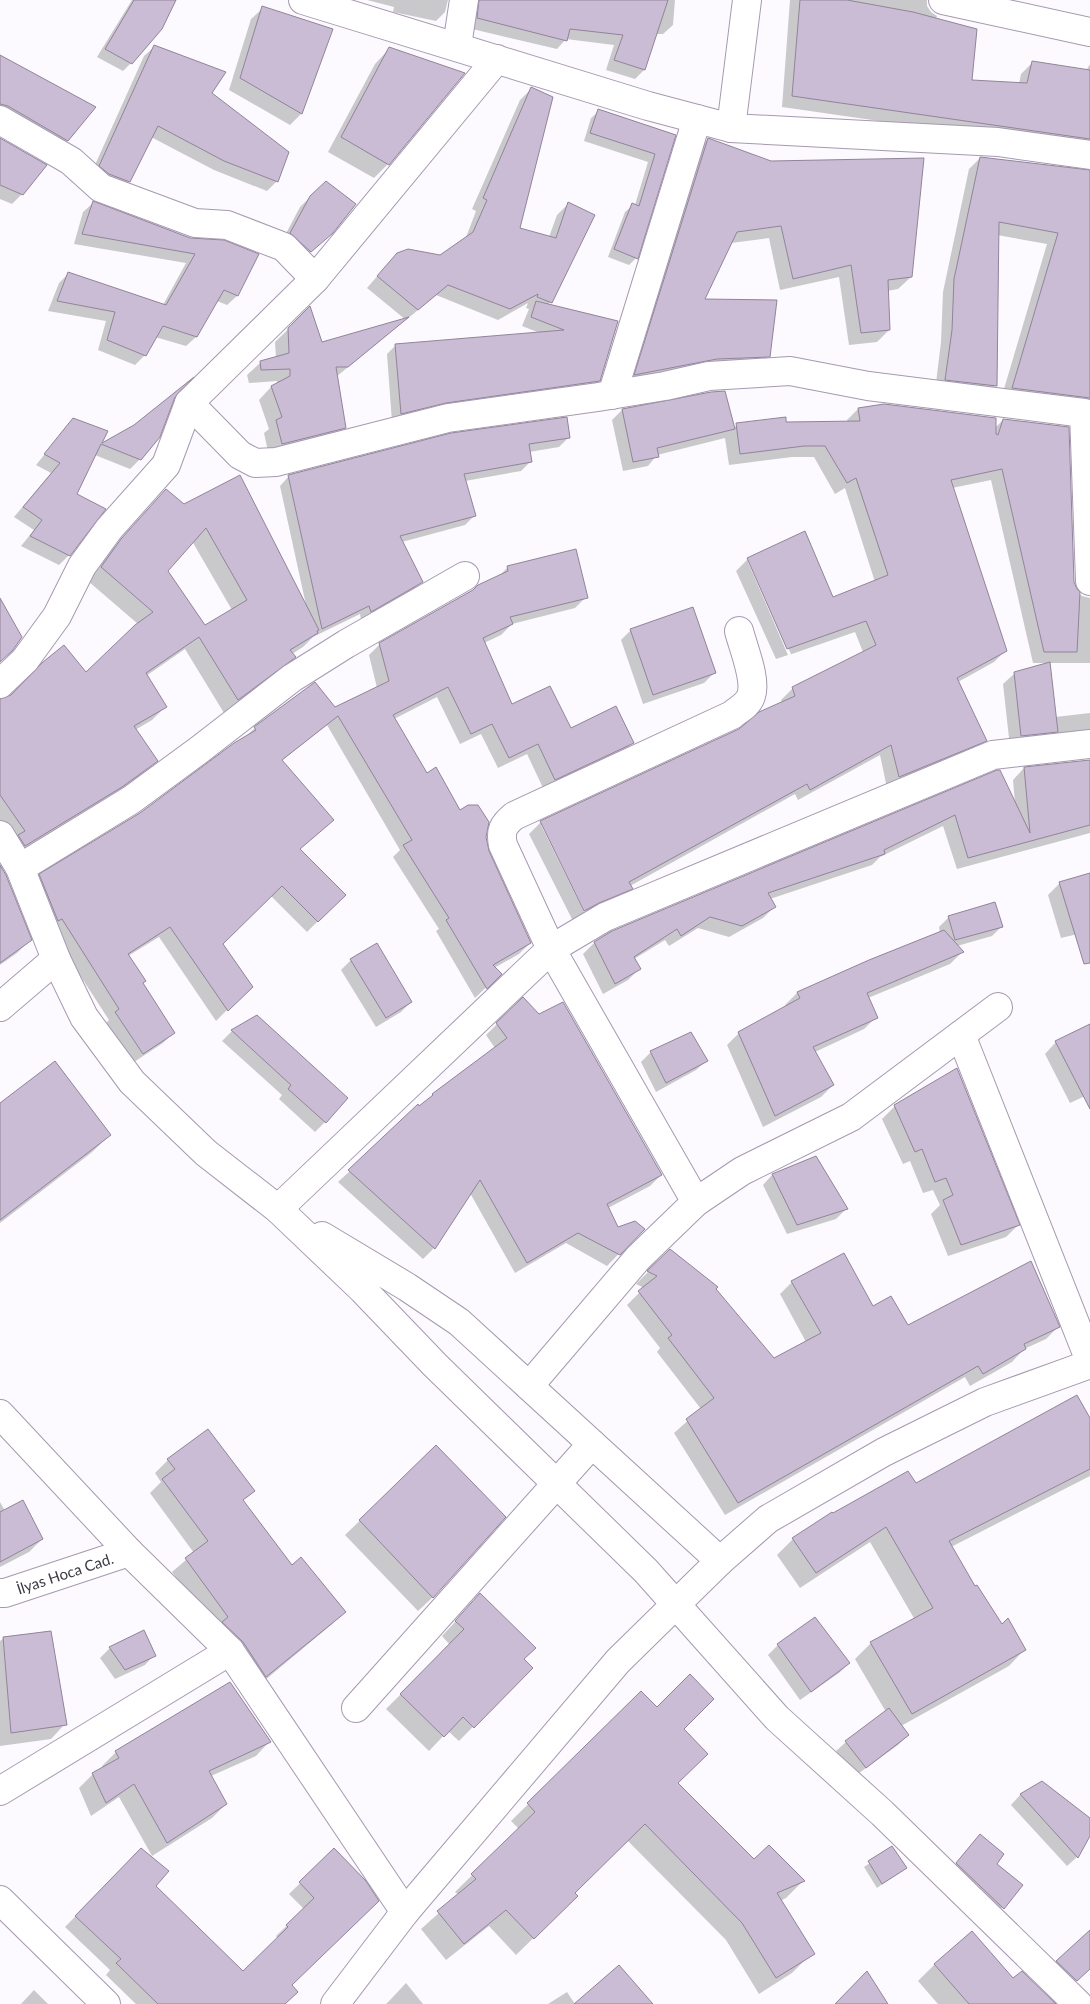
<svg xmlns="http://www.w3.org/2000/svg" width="1090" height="2004" font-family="Lato,sans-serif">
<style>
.shadow{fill:#0003;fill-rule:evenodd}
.building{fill:#cabcd4;stroke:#91849a;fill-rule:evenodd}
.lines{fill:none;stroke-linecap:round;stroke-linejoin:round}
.minor-casing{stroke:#a699b0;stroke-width:30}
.minor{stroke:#fff;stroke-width:28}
.labels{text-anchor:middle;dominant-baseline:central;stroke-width:4;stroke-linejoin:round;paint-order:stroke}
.street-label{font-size:15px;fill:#3d3841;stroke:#fcfafe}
</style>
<rect width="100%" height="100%" fill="#fcfafe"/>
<g class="shadow">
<path d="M132,0H175L131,63L123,71L97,57Z"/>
<path d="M367,0H448L445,12L436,21L393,12L394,7Z"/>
<path d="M466,0H675L673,25L663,34H656L644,70L635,79L606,70L614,45L566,39L557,49L468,28Z"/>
<path d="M790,0H927V6L931,12L937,16L936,19L970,81L1019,84L1021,74L1033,62L1086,71L1090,64V156L1080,150L782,107Z"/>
<path d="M263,8L332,30L301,114L290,125L229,90L251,19Z"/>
<path d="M154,47L210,93L277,181L267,191L214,170L151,137L129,181L119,191L90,176L144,56Z"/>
<path d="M389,49L388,164L374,178L328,152L375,64Z"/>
<path d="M0,56L67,140L52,155L0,125Z"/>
<path d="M532,88L519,229L549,237L557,215L568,204L551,302L547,305L599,380L590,390L392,422L387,354L396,345L540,333L522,326L529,309L526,308L528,303L498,320L436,295L406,320L367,288L386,266L441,256L465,240L476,211L472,209L520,100Z"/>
<path d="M599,111L674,135L636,258L629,265L608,257L625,212L633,205H635L648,162L584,141L591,118Z"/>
<path d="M0,139L22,194L12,204L0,199Z"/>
<path d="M708,139L911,277L898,289L887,291L889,330L877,342L849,345L839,277L780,290L769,238L731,243L703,301L769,356L756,368L623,387L695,152Z"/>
<path d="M980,158L1090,171V462L1089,424L1001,399L1047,244L997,235L995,386L984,397L935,391L941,342L943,292L969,169Z"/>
<path d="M326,182L322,242L300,261L281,243L300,207Z"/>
<path d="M93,203L190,239L258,255L237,296L227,305L217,301L196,337L186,346L155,337L145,355L135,365L98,350L106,321L48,311L59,283L69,273L163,305L186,263L74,244L83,212Z"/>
<path d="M309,309L321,344L394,329L336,377L345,428L332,440L269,456L264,433L269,429L259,400L271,387L277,384V381L249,383L247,375L260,363L276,358L275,342Z"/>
<path d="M173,397L140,459L130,469L95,455L76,495L69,555L59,565L21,546L34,530L14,517L51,473L36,465L64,430L99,446L135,426Z"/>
<path d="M858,409L995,428L1003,420L1075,590L1082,596L1090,598V663H1049L1055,717L1090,713V745L1010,747L1003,684L1015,673L1046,663H1033L991,480L952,488L1006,650L994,662L958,682L985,740L974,752L887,788L880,755L798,800L795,794L630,886L631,888L620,900L587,913L543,825H541L585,914L573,921L529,834L541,822L739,730L782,703L781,700L793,688L863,652L855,632L789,655L791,654L750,562H748L788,655L776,659L736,571L748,559L832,598L875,582L845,488L835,494L814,457H792L729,465L725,438L657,455L648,466L623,471L612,420L622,410L734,428L737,425L847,422V420Z"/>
<path d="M569,437L559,447L529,452L531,461L521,471L465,481L474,516L465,525L402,542L421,582L412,591L361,620L360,614L313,637L303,647L292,654L294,657L281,670L224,713L185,649L146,676L165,707L152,720L135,730L156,761L143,774L107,800L11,859L0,827V700L86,673L138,624L88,581L108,554L166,490L306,605L280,486L289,476ZM192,541L232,610L205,627L166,571Z"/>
<path d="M508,567L586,597L575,608L512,624L501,635L484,643L512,706L570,729L632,743L622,754L544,790L527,754L498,768L481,734L460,744L437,697L394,719L427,774L485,837L488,852L530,943L519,954L494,968L500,974L475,998L436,931L439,929L393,857L400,850L327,725L281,761L332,820L299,850L344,895L307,932L271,896L222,944L251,986L216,1021L159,937L128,956L142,984L173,1033L163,1043L131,1064L105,1024L109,1020L50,929L29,886L40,875L141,814L245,737L255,728L335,709L377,688L369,655L380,644L498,577Z"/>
<path d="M631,630L714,673L704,683L643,704L621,640Z"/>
<path d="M1090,761V833L957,869L943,826L880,857L872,865L770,899L774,907L763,918L729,937L698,928L669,946L665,940L634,959L639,969L628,980L603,994L583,954L594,943L613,932L997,772L1015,803L1013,780L1024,768Z"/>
<path d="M0,868L30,940L17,953L0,965Z"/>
<path d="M1090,874V931L1061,938L1048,895L1059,884Z"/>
<path d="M949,917L1002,926L992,936L957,946L962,952L950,964L868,998L876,1017L864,1029L815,1052L833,1085L821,1097L763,1127L727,1045L739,1033L786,1007L785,1005L797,993L870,961L940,933L939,927Z"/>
<path d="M351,960L411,1002L401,1012L376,1027L341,970Z"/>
<path d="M257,1016L325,1122L315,1132L279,1099L282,1095L222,1041L232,1031Z"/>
<path d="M497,1024L661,1175L650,1186L608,1208L617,1229H643L607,1266L566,1243L515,1273L470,1193L434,1248L423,1259L338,1182L433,1095L495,1048L486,1035Z"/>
<path d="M1090,1030V1109L1085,1096L1070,1103L1045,1054L1056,1042Z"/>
<path d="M691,1033L706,1061L696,1070L656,1092L641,1062L651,1052Z"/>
<path d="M0,1105L110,1135L91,1153L0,1223Z"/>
<path d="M895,1106L1018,1225L1006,1237L948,1256L931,1214L940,1205L933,1190L923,1193L910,1161L903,1164L882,1119Z"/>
<path d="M772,1175L846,1209L836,1219L787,1234L763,1185Z"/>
<path d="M670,1250L714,1289L774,1360L806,1342L780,1294L792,1282L872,1307L908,1326L1058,1327L1046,1339L1024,1349L1012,1362L970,1386L965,1377L725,1515L674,1433L701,1409L657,1352L660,1348L627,1305L644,1288L636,1284Z"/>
<path d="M1090,1421V1476L951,1547L974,1588L1002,1626L1024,1650L1009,1666L901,1726L908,1735L898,1745L855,1776L836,1751L846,1742L886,1712L855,1659L871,1643L915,1620L870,1542L800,1588L777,1555L793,1539L915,1485Z"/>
<path d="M436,1447L433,1597L418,1611L345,1535Z"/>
<path d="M168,1460L253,1491L242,1501L291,1566L344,1612L331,1625L253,1690L216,1630L172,1572L194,1553L150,1493L161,1482L155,1473Z"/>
<path d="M0,1502L5,1511L42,1539L29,1552L0,1567Z"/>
<path d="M480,1595L522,1660L531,1668L459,1741L448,1731L429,1751L386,1709L450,1645L442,1636Z"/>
<path d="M4,1638L65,1724L51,1739L0,1746V1641Z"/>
<path d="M778,1645L849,1663L839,1673L800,1700L768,1655Z"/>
<path d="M110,1648L154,1655L145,1665L115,1679L100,1658Z"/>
<path d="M641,1693L682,1729L677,1783L754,1861L803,1881L786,1898L780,1901L809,1956L792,1973L759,1994L726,1940L627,1840L573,1893L559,1913L516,1955L489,1926L446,1960L421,1929L459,1895L455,1892L519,1829L511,1821Z"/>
<path d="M269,1742L256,1756L211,1776L226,1804L212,1818L152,1856L119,1797L91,1816L79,1788L93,1774L103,1769L102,1766L116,1752Z"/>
<path d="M1042,1782L1090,1820V1833L1077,1857L1067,1866L1011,1805L1020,1795Z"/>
<path d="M980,1835L995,1864L1021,1885L993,1918L947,1874Z"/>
<path d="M892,1848L905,1868L877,1888L864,1867Z"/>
<path d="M141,1849L154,1886L243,1973L278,1939L276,1936L304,1909L289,1894L334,1850L365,1882L270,2004H136L106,1975L110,1970L65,1927Z"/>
<path d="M1090,1932V1968L1066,1990L1047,1972Z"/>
<path d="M935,1964L1013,1980L1054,2004H938L918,1981Z"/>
<path d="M406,1983L423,2004H386L392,1998Z"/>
<path d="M34,1990L48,2004H21Z"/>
<path d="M567,1992L575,2004H548Z"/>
</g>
<g class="building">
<path d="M134,0H176L162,29L132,64L105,49Z"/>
<path d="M479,0H668L645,70L614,60L623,35L570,29L567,41L477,18Z"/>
<path d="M800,0H847L913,12L977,29L972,80L1027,83L1032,61L1090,70V139L792,96Z"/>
<path d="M262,6L333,29L302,114L240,78Z"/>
<path d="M154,45L226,72L212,93L289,152L278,182L224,161L158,126L130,182L109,174L99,166Z"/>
<path d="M389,47L465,73L389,165L341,137Z"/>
<path d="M0,55L96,107L68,141L8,106L0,104Z"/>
<path d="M531,87L553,97L520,228L556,238L568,202L595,215L552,303L537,297L538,294L510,309L448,285L418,310L377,276L397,253L408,249L440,255L473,232L487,200L483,198Z"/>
<path d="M598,109L676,135L638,259L614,249L632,203L639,206L655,154L590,133Z"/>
<path d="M0,138L47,165L23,195L0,185Z"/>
<path d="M708,138L771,161L924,158L912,277L888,280L890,330L861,333L851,265L793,279L781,226L737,232L705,299L777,300L770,357L717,359L634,375Z"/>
<path d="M980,157L1090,170V398L1012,388L1058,233L999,222L997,386L945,380L952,330L954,279Z"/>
<path d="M326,181L356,204L333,233L311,252L290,233L310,196Z"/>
<path d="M93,201L190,238L224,240L259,254L238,296L224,290L197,337L163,326L146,356L107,340L115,312L57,301L68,272L166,305L195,254L82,234Z"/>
<path d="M536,301L618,321L600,381L446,403L401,414L395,344L564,330L531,317Z"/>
<path d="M310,306L322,342L409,317L348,367H336L346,428L282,444L276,420L282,417L271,386L290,376V369L261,370L260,361L289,353L288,328Z"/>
<path d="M194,377L175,397L160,437L141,460L101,444L77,494L106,509L70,556L30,536L42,520L23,507L60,463L44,454L73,418L108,431L102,443L134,425Z"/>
<path d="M725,391L735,429L657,448L659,457L633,462L622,409L711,392Z"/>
<path d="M884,404L996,418V434L998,435L1003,419L1069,427L1074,582L1077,589L1080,592L1077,652H1044L1002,469L951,480L1007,651L957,678L987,741L899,777L891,745L810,790L807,784L629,882L633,889L599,903L584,911L540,821L739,729L759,712L795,696L792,687L876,645L866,621L787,649L747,558L805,531L833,597L888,575L856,478L847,483L825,446H804L740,454L736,423L786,417V422L860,421L858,408Z"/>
<path d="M567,417L570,438L529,444L532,462L464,474L476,516L400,536L423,582L371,612L369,606L322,629L288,475L451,433Z"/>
<path d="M240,475L319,630L317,631L318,633L290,650L296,657L238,700L199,637L146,673L167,707L134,726L158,761L122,787L25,846L18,835L25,831L0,795V699L11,695L43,662L64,645L86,672L135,625L153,612L101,567L121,539L166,489L184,504ZM206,528L247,600L205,625L168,571Z"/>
<path d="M576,549L588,598L510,617L513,624L483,638L512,704L550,686L571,728L616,706L634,743L555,780L538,744L509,758L492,724L471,734L448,687L393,715L427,773L436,767L460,810L468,805H478L489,822L486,837L489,851L531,943L493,965L502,974L487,989L446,920L449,918L403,845L412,840L338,716L282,760L334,820L300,849L346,895L318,922L282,886L223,944L253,987L228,1011L170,927L128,954L146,981L143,983L175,1033L143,1054L115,1012L119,1009L62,919L58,921L39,874L140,813L234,743L256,730L254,727L315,682L335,707L389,681L379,643L473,590L478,585L508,571L507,566Z"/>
<path d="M0,598L22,637L13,650L0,662Z"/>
<path d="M693,607L716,673L653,695L630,629Z"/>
<path d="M1050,662L1058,732L1021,736L1014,672Z"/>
<path d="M1090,760V825L968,858L955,815L884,850L885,854L768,893L776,907L742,926L710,917L681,936L677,929L634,957L641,969L615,984L594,942L612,931L997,770H1000L1030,833L1024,767Z"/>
<path d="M0,865L6,875L32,940L0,963Z"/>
<path d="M1090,873V963L1084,964L1059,882Z"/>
<path d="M995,902L1003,927L955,940L948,916Z"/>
<path d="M944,930L964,952L867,993L878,1018L813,1047L834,1085L775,1116L738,1032L800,998L797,992L869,960Z"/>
<path d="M377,943L412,1002L386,1018L350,959Z"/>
<path d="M523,997L539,1014L563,1002L662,1175L607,1204L618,1227L635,1221L645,1229L620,1255L578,1233L527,1263L480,1180L435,1249L348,1170L418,1104L419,1106L433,1095L432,1094L507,1038L496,1023Z"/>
<path d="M257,1015L348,1098L326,1123L288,1089L291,1085L231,1030Z"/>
<path d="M1090,1024V1109L1055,1041Z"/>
<path d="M691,1032L708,1061L666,1083L650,1051Z"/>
<path d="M55,1061L111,1135L0,1220V1103Z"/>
<path d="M957,1068L1020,1225L961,1245L943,1200L953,1195L946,1178L935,1182L922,1149L915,1152L894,1105Z"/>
<path d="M816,1156L848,1209L797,1225L772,1174Z"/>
<path d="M670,1249L718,1287L716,1289L774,1358L821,1333L791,1281L844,1253L873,1306L891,1296L908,1325L1031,1261L1060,1327L1024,1344L1026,1349L983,1374L978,1366L738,1503L686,1419L714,1398L668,1338L672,1335L638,1291L657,1276L647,1271Z"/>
<path d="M1077,1395L1090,1418V1469L949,1541L975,1586L977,1585L1002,1624L1008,1618L1026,1650L912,1714L870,1642L933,1608L886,1527L816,1573L792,1538L832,1512L833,1513L908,1471L916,1483Z"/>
<path d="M208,1429L255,1491L243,1500L292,1565L301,1557L346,1612L266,1677L243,1642L222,1622L228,1617L185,1558L208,1541L162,1479L175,1469L167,1459Z"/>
<path d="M436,1445L506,1517L433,1598L359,1520Z"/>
<path d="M23,1500L43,1539L0,1562V1512Z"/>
<path d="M480,1593L536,1648L524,1659L533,1668L474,1728L463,1717L444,1737L400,1694L464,1629L455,1621Z"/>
<path d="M815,1617L850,1663L811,1692L777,1644Z"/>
<path d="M144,1630L156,1656L125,1670L109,1647Z"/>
<path d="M51,1631L67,1725L11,1733L3,1637Z"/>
<path d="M690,1674L714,1699L684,1729L708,1754L678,1783L754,1859L769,1845L805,1881L777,1893L815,1954L776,1978L742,1923L645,1824L575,1893L578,1896L534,1939L506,1910L464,1944L437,1911L476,1879L471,1874L535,1812L527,1803L641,1691L657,1707Z"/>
<path d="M230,1682L271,1742L209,1771L227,1804L167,1843L134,1784L106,1803L92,1773L119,1758L115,1751Z"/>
<path d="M889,1708L909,1735L866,1768L845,1741Z"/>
<path d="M1042,1781L1090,1818V1836L1078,1858L1020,1794Z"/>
<path d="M980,1834L1004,1854L997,1864L1023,1885L1004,1909L956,1863Z"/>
<path d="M892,1846L907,1868L882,1884L868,1861Z"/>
<path d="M141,1848L169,1871L156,1886L243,1971L288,1927L286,1925L314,1898L299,1882L334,1848L366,1881L379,1901L292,1985L298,1992L285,2004H158L116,1963L121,1959L75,1916Z"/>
<path d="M1090,1930V1969L1077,1981L1056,1961Z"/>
<path d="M972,1931L1013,1978L1022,1971L1056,2004H969L934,1964Z"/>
<path d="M619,1965L653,2004H574Z"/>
<path d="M867,1971L888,2004H835Z"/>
</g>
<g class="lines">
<defs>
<g id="minor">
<path d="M303,0L648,106L731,128L998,142L1090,155"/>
<path d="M943,0L1090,32"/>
<path d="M457,46L464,0"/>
<path d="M0,120L71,161L101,188L195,223L227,225L284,247L315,279"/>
<path d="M731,128L747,0"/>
<path d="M612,395L697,119"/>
<path d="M189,403L240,455L255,463L276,462L448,418L598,397L665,386L709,376L790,371L868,386L1084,413L1090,581"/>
<path d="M0,684L25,660L57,616L82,566L109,529L166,465L189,403L315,279L497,59"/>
<path d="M0,835L20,868L56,959L84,1017L132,1082L206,1153L278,1209L363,1290L435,1365L646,1571L777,1718L882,1813L1078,2004"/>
<path d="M20,868L131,800L199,750L292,678L346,644L465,576"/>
<path d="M0,1007L56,959"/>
<path d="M961,1035L1090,1361"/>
<path d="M696,1202L551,949L503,845C500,831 503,825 514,816L732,715C739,709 748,705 751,696C757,680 743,647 739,631"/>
<path d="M278,1209L551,949L605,917L993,755L1090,744"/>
<path d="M322,1236L407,1287L459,1322L720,1561"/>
<path d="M529,1386L638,1258L696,1202L742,1171L851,1117L998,1007"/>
<path d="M0,1414L129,1552L230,1651L405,1912"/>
<path id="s1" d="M0,1593H5L129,1552"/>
<path d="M356,1708L592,1444"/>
<path d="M0,1791L230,1651"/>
<path d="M0,1900L106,2004"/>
<path d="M335,2004L405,1912L618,1661L720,1561L768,1519L884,1452L985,1402L1090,1364"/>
</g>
</defs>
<use href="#minor" class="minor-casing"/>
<use href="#minor" class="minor"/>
</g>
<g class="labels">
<g class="street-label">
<text stroke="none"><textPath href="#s1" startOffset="68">İlyas Hoca Cad.</textPath></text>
</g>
</g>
</svg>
